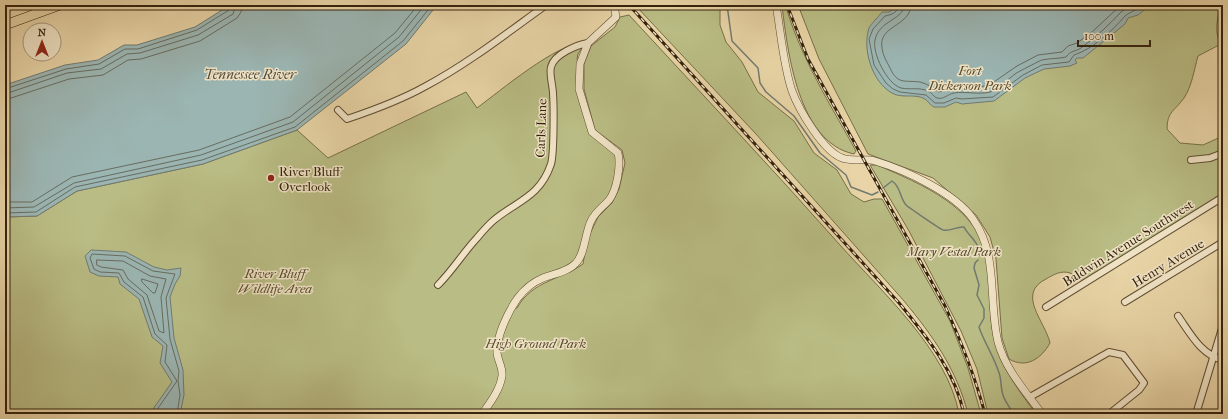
<svg xmlns="http://www.w3.org/2000/svg" width="1228" height="419" font-family="'IM FELL French Canon',serif">
<style>
.green{fill:#b9bc84;stroke:#766f48}
.water{fill:#9bb5b2;stroke:#727a70}
.lines{fill:none;stroke-linecap:round;stroke-linejoin:round}
.shore{stroke:#686c60;stroke-width:1}
.stream{stroke:#727a70;stroke-width:1.5}
.minor-casing{stroke:#614e33;stroke-width:8}
.tertiary-casing{stroke:#614e33;stroke-width:8}
.primary-casing{stroke:#34220d;stroke-width:10}
.minor{stroke:#f0e3c5;stroke-width:6}
.tertiary{stroke:#f0e3c5;stroke-width:7}
.primary{stroke:#e8d4a6;stroke-width:9}
.rail-casing{stroke:#34220d;stroke-width:3}
.rail{stroke:#f0e3c5;stroke-width:1.5;stroke-dasharray:4.5;stroke-linecap:butt}
.poi-dot{fill:#8f2418;stroke:#f0e3c5;stroke-width:1.5}
.labels{text-anchor:middle;dominant-baseline:central;stroke-width:3;stroke-linejoin:round;paint-order:stroke}
.park-label{font-size:13px;font-style:italic;fill:#55482b;stroke:#f0e3c5}
.street-label{font-size:13px;fill:#34220d;stroke:#f0e3c5}
.poi-label{font-size:13px;fill:#34220d;stroke:#f0e3c5;text-anchor:start}
.water-label{font-size:14px;font-style:italic;fill:#534e3f;stroke:#f0e3c5}
</style>
<rect width="100%" height="100%" fill="#e8d4a6"/>
<filter id="stains"><feTurbulence type="fractalNoise" baseFrequency=".005" numOctaves="4"/><feColorMatrix values="0 0 0 0 .2 0 0 0 0 .09 0 0 0 0 .02 0 0 0 .5 -.17"/></filter>
<radialGradient id="worn" r=".72"><stop offset=".6" stop-color="#630" stop-opacity="0"/><stop offset="1" stop-color="#630" stop-opacity=".3"/></radialGradient>
<g class="green">
<path d="M635,5H720V25L726,42L742,62L758,92L794,121L814,153L837,170L851,194L864,202L874,199H882L885,204L950,321L968,368L981,414H968C957,370 933,336 904,301L756,134Z"/>
<path d="M798,5H1223C1218,13 1216,23 1217,33C1218,38 1220,40 1219,45L1198,56C1194,70 1192,86 1184,98C1175,111 1167,111 1167,129L1180,143L1203,145L1223,136V194L1083,281C1078,279 1075,275 1070,273C1061,270 1053,275 1046,279C1016,294 1045,321 1050,343C1041,359 1026,369 1009,359L1002,338L996,259L990,237L976,215L933,178L868,154L819,59Z"/>
<path d="M782,6L786,7C801,58 830,104 856,151L854,154C798,142 788,53 782,6Z"/>
<path d="M629,15C699,91 771,167 840,245C881,291 948,351 959,414H5V217L37,216L77,191L203,164L297,130L328,158L466,92L477,108C500,91 557,43 583,43L584,45L578,54L577,59L580,64V82L592,132L618,153L620,162L610,199L599,210L576,263L529,287L513,308H517C532,281 560,280 583,264L587,240L598,217L612,203L619,189L625,163L622,150L595,130L584,89V64L591,46L615,27L620,17Z"/>
<path d="M870,165H877C921,184 980,207 988,262C992,291 987,321 997,349C1005,373 1021,393 1036,414H988L977,369L961,331L909,231Z"/>
</g>
<g class="water">
<path d="M230,5H437L406,44L297,130L203,164L77,191L37,216L5,217V85L65,65L98,60L124,45H137L195,27Z"/>
<path d="M899,5H1150L1138,15L1128,18L1125,24L1083,58H1077L1075,60L1077,63L1070,66L1044,69L1025,78L994,101L962,104L956,102L945,107H934C930,105 928,101 925,99C915,93 902,99 892,93C872,82 862,49 869,28C870,25 880,15 882,12H889Z"/>
<path d="M91,250L126,252L154,267L167,270L181,268L180,276L175,284L170,297L174,338L183,370L184,395L180,414H147L151,412L172,382L160,363L163,346L152,337L139,299L120,284L118,277L99,276L90,272L85,256Z"/>
</g>
<g class="lines">
<g class="shore">
<path d="M899,5C899,12 891,15 885,16L873,29L869,39L874,65L886,83L893,89L900,92L926,95L935,103H944L956,98L962,99L993,97L1023,75L1042,65L1069,62L1074,55C1093,49 1112,31 1125,16C1127,14 1138,9 1143,5"/>
<path d="M904,5C904,20 879,20 875,40C872,53 887,84 901,88C910,90 919,87 928,91C932,92 933,97 937,98C943,100 948,94 954,93C965,91 979,95 990,92C1001,88 1010,76 1020,71C1024,69 1039,61 1042,60C1050,58 1058,59 1066,57C1071,50 1075,52 1081,48C1096,37 1109,25 1121,12C1125,8 1131,8 1135,5"/>
<path d="M911,5C910,27 878,25 882,48C883,56 886,60 890,68C898,85 904,80 920,82C928,84 933,88 939,92L953,87L988,86L1017,66L1038,55L1062,52L1068,46L1077,43L1092,32L1121,5"/>
<path d="M5,89L66,69L99,64L125,49H138L197,30L229,10L231,5"/>
<path d="M5,94L67,73L101,69L127,54L140,53L198,35L233,14L236,5"/>
<path d="M5,100L69,79L103,75L128,60L141,59L200,41L237,18L241,12L242,5"/>
<path d="M5,202H32L72,177L199,150L290,117L395,33L418,5"/>
<path d="M5,208L34,207L74,183L201,155L293,122L399,37L425,5"/>
<path d="M5,213L36,212L75,187L202,160L295,127L403,41L432,5"/>
<path d="M97,260L123,261L150,276L166,279L161,297L164,333L159,331L147,295L128,279L123,270L101,267L97,265Z"/>
<path d="M142,279L158,284L155,293H153L142,282Z"/>
<path d="M154,414L177,381L165,362L167,345L155,334L143,297L124,282L119,273L100,272L94,269L90,258L92,254L125,256L153,271L175,274L166,298L170,339L179,371L178,381L180,395L177,414"/>
</g>
<g class="stream">
<path d="M727,5L732,41L758,68L760,83L766,92L794,116L820,153L846,175L851,187L872,195L878,192"/>
<path d="M883,188L892,181C901,187 899,196 906,205C908,207 940,229 943,230C950,232 957,226 964,227C969,237 980,242 979,255"/>
<path d="M978,260L975,263L974,268L979,285L977,295L984,309V318L979,327C984,342 993,355 998,370C1002,378 1000,386 1003,395C1005,402 1010,407 1013,414"/>
</g>
<defs>
<g id="minor">
<path d="M338,110L347,119C374,110 401,100 426,86C469,63 507,33 546,5"/>
<path d="M1191,160L1210,158L1223,153"/>
<path d="M438,285C453,270 463,253 477,238C482,232 488,225 494,220C517,201 540,197 551,164C554,154 554,106 553,94C553,86 549,74 551,67C554,54 577,45 588,43"/>
<path d="M1125,302L1223,242"/>
<path d="M1046,307L1223,197"/>
<path d="M1178,316C1190,333 1201,355 1223,360"/>
<path d="M1030,397L1109,352L1123,355L1144,383L1139,390L1109,414"/>
<path d="M1196,414L1223,325"/>
</g>
<g id="tertiary">
<path d="M776,5C781,33 783,64 792,91C799,110 823,151 842,158C853,162 865,158 875,161C905,170 955,193 973,219C999,256 988,300 998,342C1005,369 1026,392 1042,414"/>
<path d="M482,414C490,403 500,390 502,376C503,368 498,361 497,353C496,337 508,312 517,299C523,291 533,282 543,278C553,274 568,272 576,263C585,254 585,233 591,221C595,212 603,207 609,200C617,190 621,165 618,153L592,132L579,89L580,64L588,43L616,17L614,5"/>
</g>
<path id="primary" d="M5,25L60,5"/>
</defs>
<use href="#minor" class="minor-casing"/>
<use href="#tertiary" class="tertiary-casing"/>
<use href="#primary" class="primary-casing"/>
<use href="#minor" class="minor"/>
<use href="#tertiary" class="tertiary"/>
<use href="#primary" class="primary"/>
<defs>
<g id="rail">
<path d="M629,5L900,304C927,337 955,371 964,414"/>
<path d="M787,5L808,59L945,306C961,341 975,376 985,414"/>
</g>
</defs>
<use href="#rail" class="rail-casing"/>
<use href="#rail" class="rail"/>
</g>
<circle class="poi-dot" cx="271" cy="178" r="4"/>
<g class="labels">
<g class="park-label">
<text x="970" y="70">Fort<tspan x="970" dy="15">Dickerson Park</tspan></text>
<text x="954" y="251">Mary Vestal Park</text>
<text x="275" y="273">River Bluff<tspan x="275" dy="15">Wildlife Area</tspan></text>
<text x="536" y="343">High Ground Park</text>
</g>
<g class="street-label">
<text transform="translate(541 128) rotate(-88)">Carls Lane</text>
<text transform="translate(1128 243) rotate(-32)">Baldwin Avenue Southwest</text>
<text transform="translate(1168 263) rotate(-31)">Henry Avenue</text>
</g>
<g class="poi-label">
<text x="279" y="171">River Bluff<tspan x="279" dy="15">Overlook</tspan></text>
</g>
<g class="water-label">
<text x="250" y="74">Tennessee River</text>
</g>
</g>
<rect width="1228" height="419" fill="none" stroke="#e8d4a6" stroke-width="20"/>
<rect x="6" y="6" width="1216" height="407" fill="none" stroke="#34220d" stroke-width="2"/>
<rect x="10" y="10" width="1208" height="399" fill="none" stroke="#34220d"/>
<g transform="translate(42 42)"><circle r="19" fill="#f0e3c5" stroke="#a5967b"/>
<path d="M0-3L7 15L0 10L-7 15Z" fill="#8f2418"/>
<text y="-6" font-size="11" font-weight="bold" text-anchor="middle" fill="#34220d">N</text>
</g>
<path d="M1078 40v6h72v-6" fill="none" stroke="#34220d" stroke-width="2"/>
<text x="1084" y="40" font-size="12" fill="#34220d" stroke="#f0e3c5" stroke-width="3" paint-order="stroke">100 m</text>
<rect width="100%" height="100%" filter="url(#stains)"/>
<rect width="100%" height="100%" fill="url(#worn)"/>
</svg>
